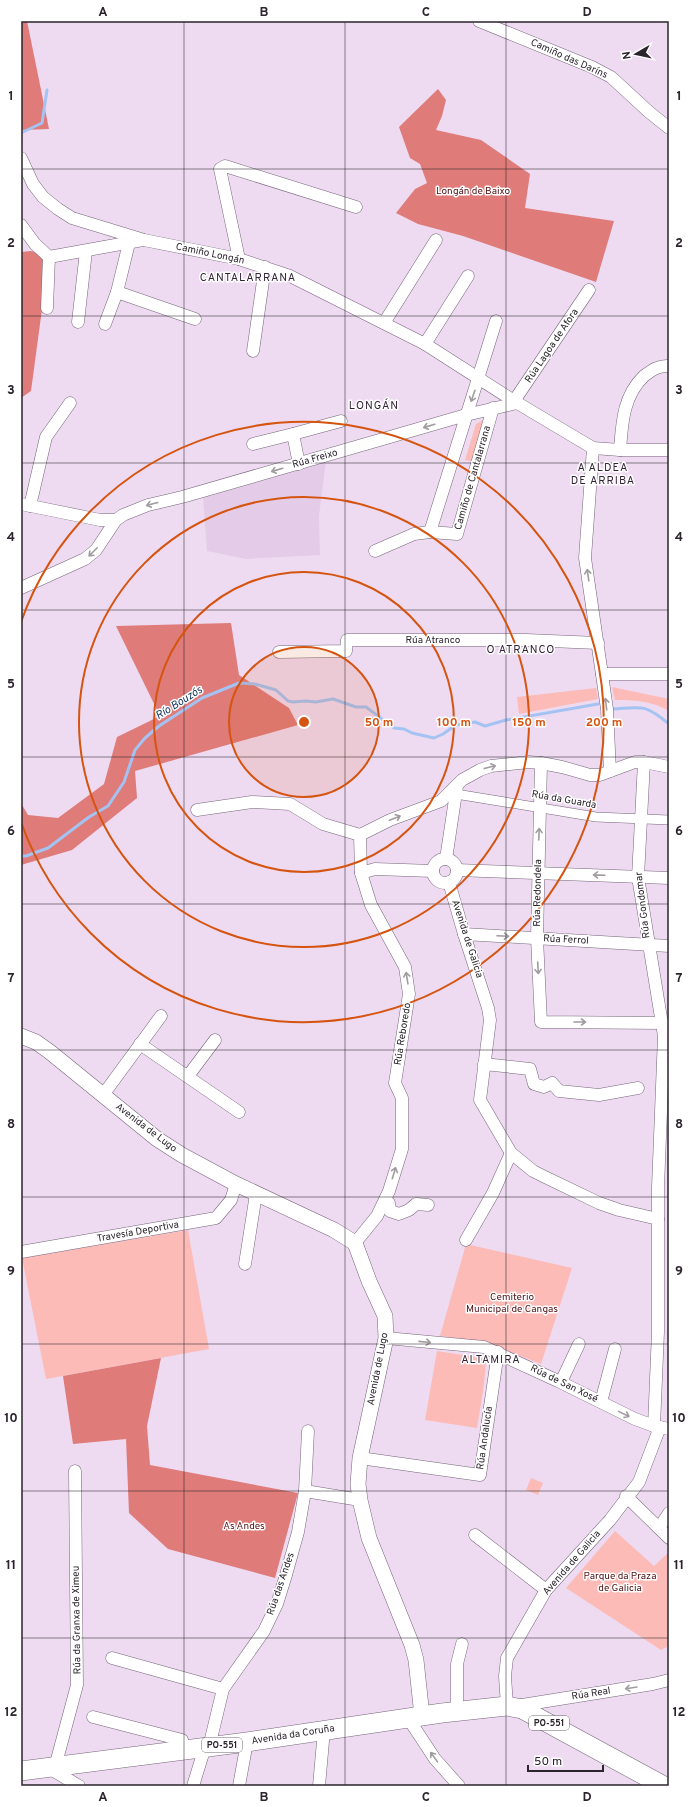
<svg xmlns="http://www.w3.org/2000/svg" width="690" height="1807" font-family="Overpass,sans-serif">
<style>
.built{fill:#e4cce9}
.green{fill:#fcbbb7}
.forest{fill:#df7b78}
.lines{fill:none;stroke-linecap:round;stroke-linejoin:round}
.stream{stroke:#a4c3f2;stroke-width:3}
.pedestrian-casing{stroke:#766579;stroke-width:10}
.minor-casing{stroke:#766579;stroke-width:13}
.tertiary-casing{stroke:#766579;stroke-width:16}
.primary-casing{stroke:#766579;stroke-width:20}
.pedestrian{stroke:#fff;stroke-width:9}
.minor{stroke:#fff;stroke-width:12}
.tertiary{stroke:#fff;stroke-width:15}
.primary{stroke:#fff;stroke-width:19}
.oneway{stroke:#a09ca0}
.grid{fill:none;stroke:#2b242c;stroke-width:1;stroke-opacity:0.55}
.ring{fill:none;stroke:#d5540f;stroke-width:2}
.labels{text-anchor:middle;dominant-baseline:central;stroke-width:3;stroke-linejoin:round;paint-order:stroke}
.shield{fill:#fff;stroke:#6b666b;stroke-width:1}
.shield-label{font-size:9px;font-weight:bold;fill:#2b242c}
.street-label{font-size:10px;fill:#2b242c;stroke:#fff}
.park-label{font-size:10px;fill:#4f1013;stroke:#fff}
.neighbourhood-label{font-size:11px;letter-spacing:1px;fill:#322335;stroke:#fff}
.water-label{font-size:11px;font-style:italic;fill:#0e2f5e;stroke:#fff}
.centre{fill:#d5540f;stroke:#fff;stroke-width:2}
.ring-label{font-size:12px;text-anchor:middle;font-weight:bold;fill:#d5540f;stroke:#fff;stroke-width:3;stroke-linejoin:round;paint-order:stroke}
.neatline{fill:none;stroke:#2b242c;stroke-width:1.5}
.grid-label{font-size:13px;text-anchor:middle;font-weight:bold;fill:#2b242c}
</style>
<rect width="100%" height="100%" fill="#eedbf2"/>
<path class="built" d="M326,461L319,516L320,555L246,559L207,551L203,497Z"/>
<g class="green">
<path d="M483,420L486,422L475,462L465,460L476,424Z"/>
<path d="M612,687L669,699V711C652,701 635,700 615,700Z"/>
<path d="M596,688L598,699L519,714L517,697Z"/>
<path d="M188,1230L209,1349L46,1379L22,1258Z"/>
<path d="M466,1244L572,1268L541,1364L485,1342L440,1336Z"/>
<path d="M437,1351L482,1358L486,1361L484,1385L477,1428L425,1420Z"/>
<path d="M531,1478L543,1483L538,1495L526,1490Z"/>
<path d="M615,1531L654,1566L669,1552V1646L661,1650L566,1588Z"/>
</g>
<g class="forest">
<path d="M21,21H27L49,129L21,130Z"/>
<path d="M438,89L446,100L442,116L436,130L481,140L530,174L525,208L614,221L596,282L463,236L418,224L396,213L415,189L427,183L420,164L410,158L399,127Z"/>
<path d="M31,251L49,257L31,391L21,398V252Z"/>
<path d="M231,623L239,675L289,708L298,725L135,771L137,798L72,850L21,865V803L28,815L58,818L104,784L117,737L160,716L116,626Z"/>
<path d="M161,1358L147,1426L150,1465L298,1493L275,1578L168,1549L129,1513L126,1439L73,1444L63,1376Z"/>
</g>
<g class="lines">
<g class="stream">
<path d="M21,133L42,123L47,90"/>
<path d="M613,709C643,707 645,704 669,724"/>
<path d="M21,856H26L48,848L89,817L108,806L124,782L135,750L145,738L159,726L202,698L239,683L255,684L276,690L288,701L293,702L306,701L316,702L333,699L356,707H366L394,728L404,729L412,733L434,738L443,734L456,725L475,722L485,726L506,720L598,704"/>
</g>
<defs>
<path id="pedestrian" d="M456,794L596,817L669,820"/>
<g id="minor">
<path d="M479,21L592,67L611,77L649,112L669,128"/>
<path d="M21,158L33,184L43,197L58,209L72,218L144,240L239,259L290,276L425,344L514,401L593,448L620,450H669"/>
<path d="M21,225L35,244L49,257L143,240"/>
<path d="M129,243L117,292L195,319"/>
<path d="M239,259L220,169L225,166L356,207"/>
<path d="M47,308L49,257"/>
<path d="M78,322L86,251"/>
<path d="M384,323L436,240"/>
<path d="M105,324L117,292"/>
<path d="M425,344L468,276"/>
<path d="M253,351L265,267"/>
<path d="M514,401L589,290"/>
<path d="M253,444L293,434"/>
<path d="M593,448L585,558L607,709L610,771"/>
<path d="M620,450C622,423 623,396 644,376C652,370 659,365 669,366"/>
<path d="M299,464L293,434L341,421"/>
<path d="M21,504L100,520H116"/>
<path d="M30,506L46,437L70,403"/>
<path d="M430,532L496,321"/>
<path d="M375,551L414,534L430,532L457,534L493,408"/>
<path d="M21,588L85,559L96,550L116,520L123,515L148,505L182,497L466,415L517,403"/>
<path d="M279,652L346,651L347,640H526L598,643"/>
<path d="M602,674H669"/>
<path d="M644,762L638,877L664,1036L658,1187V1332L654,1426"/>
<path d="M541,763L537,938L541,1022L663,1023"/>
<path d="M197,810L252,802L290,804L323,824L360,835"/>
<path d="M360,835L390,820L441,801L462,780L480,770L491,766L529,762L541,763L562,767L590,775H600L635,762H644L669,767"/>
<path d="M446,859L457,786"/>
<circle cx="445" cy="871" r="12"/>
<path d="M457,870L669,878"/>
<path d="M361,873L375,869L433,871"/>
<path d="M449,882L464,934L488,1008L490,1020L480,1100L511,1153L533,1171L545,1177L599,1203L619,1210L658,1219"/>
<path d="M464,934L669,946"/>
<path d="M140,1044L239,1112"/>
<path d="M484,1064L530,1069L534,1084L544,1087L552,1083L559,1091L599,1095L638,1088"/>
<path d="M188,1076L215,1040"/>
<path d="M103,1095L161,1016"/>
<path d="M385,1200L389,1203L390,1211L399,1214L409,1210L416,1204L428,1205"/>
<path d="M466,1240L493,1193L511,1153"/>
<path d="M355,1243L377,1216L389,1191L402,1149V1098L395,1083L409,994L405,967L371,905L361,873L360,835"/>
<path d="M21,1252L216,1218L231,1200L236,1184"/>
<path d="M245,1264L256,1194"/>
<path d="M386,1338L484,1347L558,1381L635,1419L654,1426L669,1429"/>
<path d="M561,1382L579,1344"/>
<path d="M601,1402L615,1349"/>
<path d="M360,1458L480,1475L498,1352"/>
<path d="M305,1491L360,1500"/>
<path d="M626,1496L669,1538"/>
<path d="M659,1528L669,1513"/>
<path d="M475,1535L546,1590"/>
<path d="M112,1658L223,1689"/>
<path d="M507,1706L505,1676L507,1658L546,1590L610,1520L639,1482L660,1427"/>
<path d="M516,1706L653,1684L669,1680"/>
<path d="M457,1712V1664L462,1644"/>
<path d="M93,1717L182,1740L184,1750"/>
<path d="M408,1718L435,1759L459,1786"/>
<path d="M209,1747L223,1689L264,1631L277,1604L286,1575L298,1532L305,1491L308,1431"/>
<path d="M55,1767L77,1685L75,1471"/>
<path d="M49,1768L79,1786"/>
<path d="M193,1786L205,1747"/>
<path d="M239,1786L247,1742"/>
<path d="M319,1786L324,1730"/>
</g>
<path id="tertiary" d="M21,1036L36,1042L50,1052L157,1139L182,1155L236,1184L334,1230L355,1243L369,1281L385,1316L386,1338L360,1458L358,1484L360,1500L369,1538L412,1645L416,1660L422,1716"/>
<path id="primary" d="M21,1771L247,1742L442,1713L507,1706L522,1709L664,1786"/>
</defs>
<use href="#pedestrian" class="pedestrian-casing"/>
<use href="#minor" class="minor-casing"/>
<use href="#tertiary" class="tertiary-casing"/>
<use href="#primary" class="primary-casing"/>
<use href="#pedestrian" class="pedestrian"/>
<use href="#minor" class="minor"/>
<use href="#tertiary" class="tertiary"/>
<use href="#primary" class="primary"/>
</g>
<defs><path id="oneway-shaft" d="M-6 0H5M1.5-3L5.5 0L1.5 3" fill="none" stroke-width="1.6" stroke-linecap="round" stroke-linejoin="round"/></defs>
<g class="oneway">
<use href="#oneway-shaft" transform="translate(473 396) rotate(109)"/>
<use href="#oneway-shaft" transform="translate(429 426) rotate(164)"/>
<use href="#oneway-shaft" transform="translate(277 470) rotate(164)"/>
<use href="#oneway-shaft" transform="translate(152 504) rotate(165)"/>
<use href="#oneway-shaft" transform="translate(93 552) rotate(135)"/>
<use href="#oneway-shaft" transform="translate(588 575) rotate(-98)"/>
<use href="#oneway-shaft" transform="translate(606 704) rotate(-97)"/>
<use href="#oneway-shaft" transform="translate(490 767) rotate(-14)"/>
<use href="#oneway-shaft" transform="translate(395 818) rotate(-21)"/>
<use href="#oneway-shaft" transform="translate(539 834) rotate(-88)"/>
<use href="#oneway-shaft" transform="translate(599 875) rotate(-178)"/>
<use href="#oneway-shaft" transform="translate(503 936) rotate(3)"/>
<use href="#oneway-shaft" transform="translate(538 968) rotate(87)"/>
<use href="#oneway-shaft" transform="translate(407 978) rotate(-99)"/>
<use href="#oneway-shaft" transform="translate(580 1022)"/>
<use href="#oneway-shaft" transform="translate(394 1173) rotate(-73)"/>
<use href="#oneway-shaft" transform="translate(425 1342) rotate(6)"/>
<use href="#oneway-shaft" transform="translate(624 1414) rotate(26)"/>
<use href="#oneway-shaft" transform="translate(631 1688) rotate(171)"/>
<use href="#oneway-shaft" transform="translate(434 1757) rotate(-126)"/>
</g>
<path class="grid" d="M184,21V1786M345,21V1786M506,21V1786M21,169H669M21,316H669M21,463H669M21,610H669M21,757H669M21,904H669M21,1050H669M21,1197H669M21,1344H669M21,1491H669M21,1638H669"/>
<circle cx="304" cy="722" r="75" fill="#d5540f" fill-opacity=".12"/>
<g class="ring">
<circle cx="304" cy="722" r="75"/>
<circle cx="304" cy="722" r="150"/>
<circle cx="304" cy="722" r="225"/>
<path d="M21 622A300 300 0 1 1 21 822"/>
</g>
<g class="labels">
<g class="shield">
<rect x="529" y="1716" width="40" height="14" rx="3"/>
<rect x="202" y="1738" width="40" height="14" rx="3"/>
</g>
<g class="shield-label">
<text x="549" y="1723">PO-551</text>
<text x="222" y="1745">PO-551</text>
</g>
<g class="street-label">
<text transform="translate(569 59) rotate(24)">Camiño das Daríns</text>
<text transform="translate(210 254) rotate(12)">Camiño Longán</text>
<text transform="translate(552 346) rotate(-56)">Rúa Lagoa de Afora</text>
<text transform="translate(315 459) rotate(-16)">Rúa Freixo</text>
<text transform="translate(473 478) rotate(-74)">Camiño de Cantalarrana</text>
<text x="433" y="640">Rúa Atranco</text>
<text transform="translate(564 800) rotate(10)">Rúa da Guarda</text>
<text transform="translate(538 893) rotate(-89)">Rúa Redondela</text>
<text transform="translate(643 905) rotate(-97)">Rúa Gondomar</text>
<text transform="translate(467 939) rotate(72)">Avenida de Galicia</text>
<text transform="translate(566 940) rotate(3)">Rúa Ferrol</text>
<text transform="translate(403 1034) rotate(-81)">Rúa Reboredo</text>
<text transform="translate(146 1128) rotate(37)">Avenida de Lugo</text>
<text transform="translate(138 1232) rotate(-10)">Travesía Deportiva</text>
<text transform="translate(378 1369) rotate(-79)">Avenida de Lugo</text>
<text transform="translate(564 1384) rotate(26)">Rúa de San Xosé</text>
<text transform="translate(485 1438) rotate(-82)">Rúa Andalucía</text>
<text transform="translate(572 1563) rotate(-49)">Avenida de Galicia</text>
<text transform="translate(281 1584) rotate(-71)">Rúa das Andes</text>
<text transform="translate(77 1620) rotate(-91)">Rúa da Granxa de Ximeu</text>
<text transform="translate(591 1694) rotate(-9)">Rúa Real</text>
<text transform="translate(293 1735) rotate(-9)">Avenida da Coruña</text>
</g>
<g class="park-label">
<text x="473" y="191">Longán de Baixo</text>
<text x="512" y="1297">Cemiterio<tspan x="512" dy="12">Municipal de Cangas</tspan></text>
<text x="244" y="1526">As Andes</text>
<text x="620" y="1576">Parque da Praza<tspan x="620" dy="12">de Galicia</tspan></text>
</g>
<g class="neighbourhood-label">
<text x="248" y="278">CANTALARRANA</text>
<text x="374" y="406">LONGÁN</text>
<text x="603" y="468">A ALDEA<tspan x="603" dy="13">DE ARRIBA</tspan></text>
<text x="521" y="650">O ATRANCO</text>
<text x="491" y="1360">ALTAMIRA</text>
</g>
<g class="water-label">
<text transform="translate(179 703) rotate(-32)">Río Bouzós</text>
</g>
</g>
<circle cx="304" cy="722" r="6" class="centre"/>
<g class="ring-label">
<text x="379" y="726">50 m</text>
<text x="454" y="726">100 m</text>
<text x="529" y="726">150 m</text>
<text x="604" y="726">200 m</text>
</g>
<rect width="690" height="1807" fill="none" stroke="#ffffff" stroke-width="44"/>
<g transform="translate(636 54) rotate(261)" stroke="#ffffff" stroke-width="3" paint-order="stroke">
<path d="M0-3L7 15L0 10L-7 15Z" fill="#2b242c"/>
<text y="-6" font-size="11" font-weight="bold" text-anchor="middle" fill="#2b242c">N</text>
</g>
<path d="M528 1765v6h75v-6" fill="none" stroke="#2b242c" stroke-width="2"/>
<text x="534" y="1765" font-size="12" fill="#2b242c" stroke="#ffffff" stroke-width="3" paint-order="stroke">50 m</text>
<rect x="22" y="22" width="646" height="1763" class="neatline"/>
<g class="grid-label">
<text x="103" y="16">A</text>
<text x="264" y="16">B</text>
<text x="426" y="16">C</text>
<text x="587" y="16">D</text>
<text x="11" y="100">1</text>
<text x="679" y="100">1</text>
<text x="11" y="247">2</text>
<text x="679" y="247">2</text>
<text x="11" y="394">3</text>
<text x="679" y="394">3</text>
<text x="11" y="541">4</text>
<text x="679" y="541">4</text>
<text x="11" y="688">5</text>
<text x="679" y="688">5</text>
<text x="11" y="835">6</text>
<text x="679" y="835">6</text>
<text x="11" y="982">7</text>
<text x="679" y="982">7</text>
<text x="11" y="1128">8</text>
<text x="679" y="1128">8</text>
<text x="11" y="1275">9</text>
<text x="679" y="1275">9</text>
<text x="11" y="1422">10</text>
<text x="679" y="1422">10</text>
<text x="11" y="1569">11</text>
<text x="679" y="1569">11</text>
<text x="11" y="1716">12</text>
<text x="679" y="1716">12</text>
<text x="103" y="1801">A</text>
<text x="264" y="1801">B</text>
<text x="426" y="1801">C</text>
<text x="587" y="1801">D</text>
</g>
</svg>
